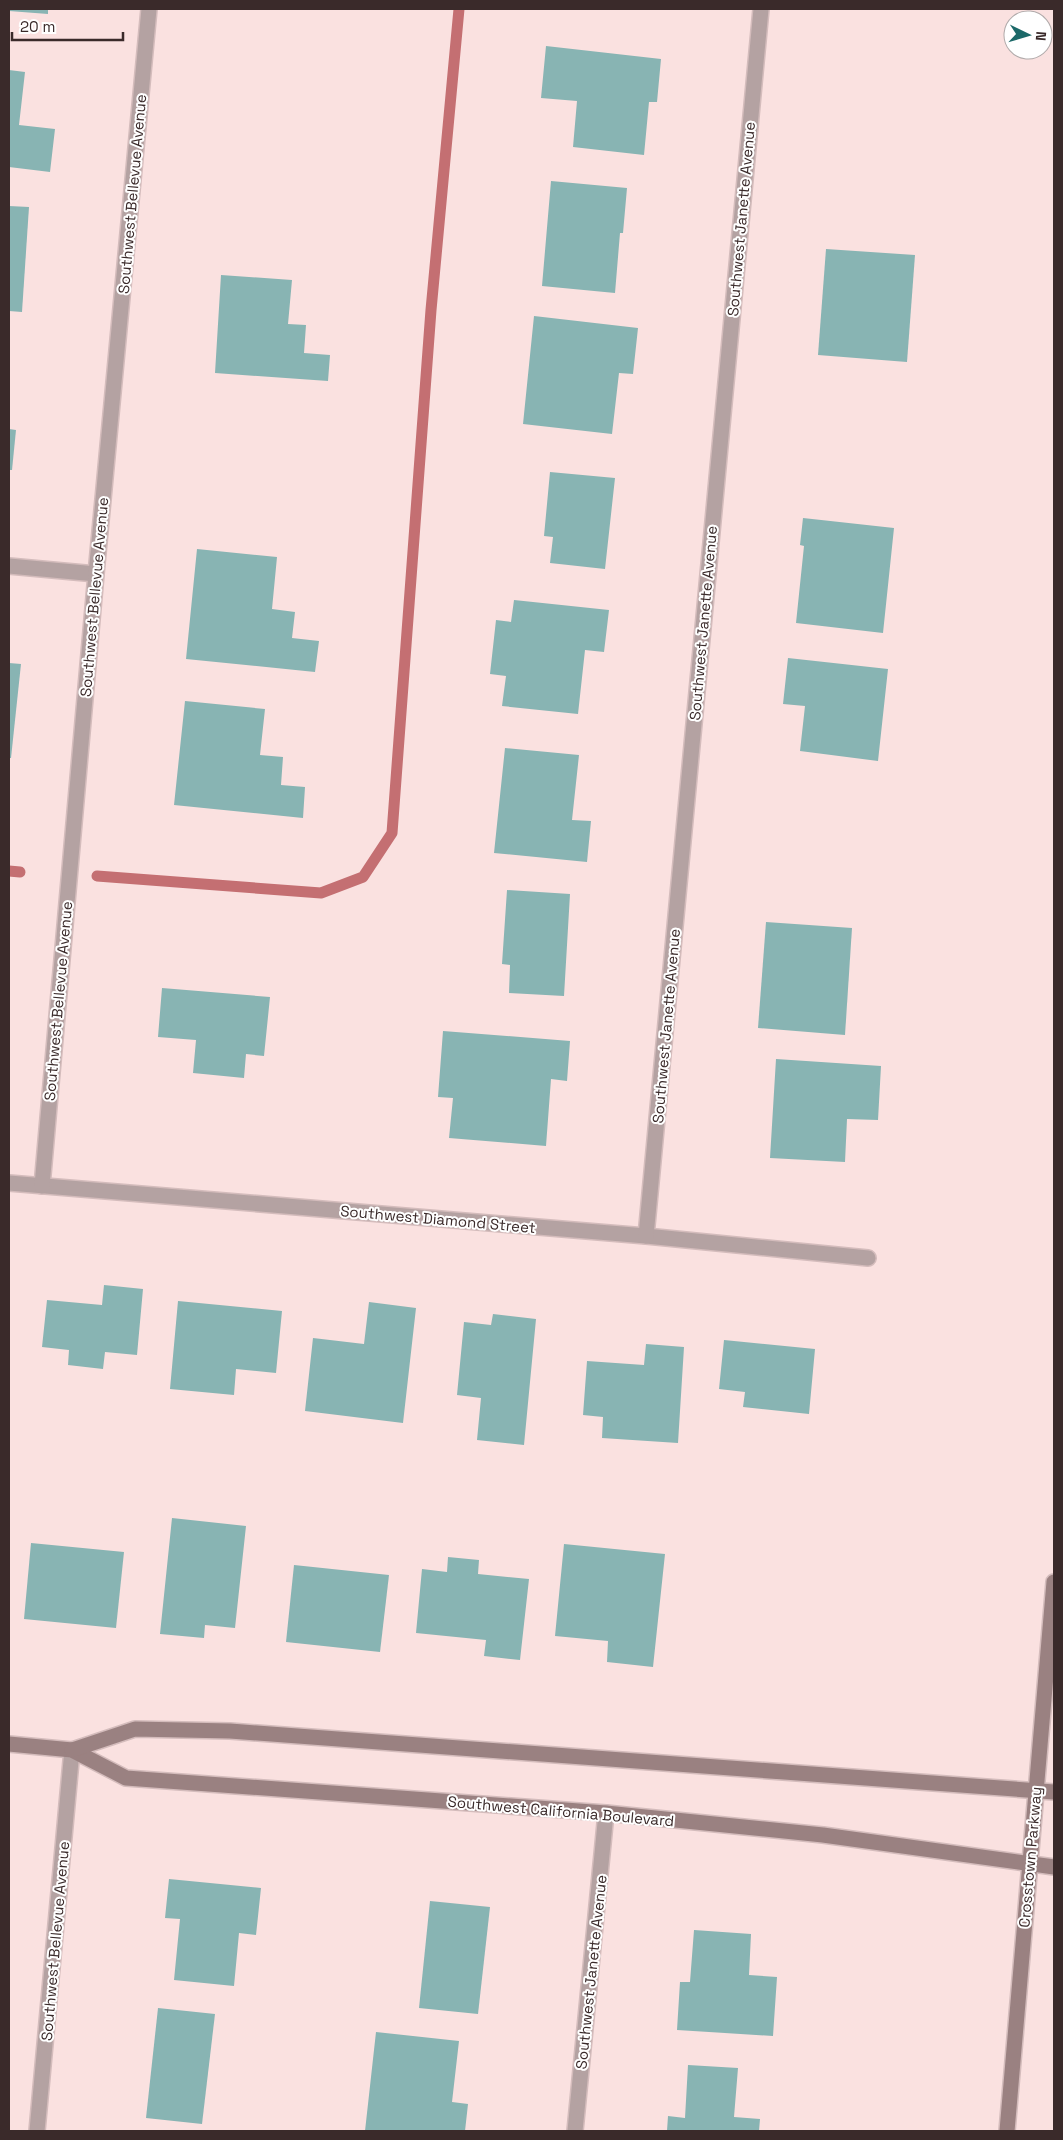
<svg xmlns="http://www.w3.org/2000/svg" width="1063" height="2140" font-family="'Space Grotesk',sans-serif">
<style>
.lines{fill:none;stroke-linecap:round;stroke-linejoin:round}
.stream{stroke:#c46f72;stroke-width:11}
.building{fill:#88b4b3}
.street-casing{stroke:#d4bcbc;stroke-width:18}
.secondary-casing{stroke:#d4bcbc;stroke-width:18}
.street{stroke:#b4a2a2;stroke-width:15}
.secondary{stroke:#9a8181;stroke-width:15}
.labels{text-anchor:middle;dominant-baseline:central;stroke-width:4;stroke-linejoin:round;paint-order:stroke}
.street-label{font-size:15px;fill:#3a2a2a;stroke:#fff}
</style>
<rect width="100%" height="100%" fill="#fae1e0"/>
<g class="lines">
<g class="stream">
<path d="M9,871L20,872"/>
<path d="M97,876L321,893L363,877L392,833L431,310L459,9"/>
</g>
</g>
<g class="building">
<path d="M9,9H48V14L9,11Z"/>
<path d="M546,46L661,59L657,102H649L644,155L573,147L577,101L541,98Z"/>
<path d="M9,70L25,72L19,125L55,129L50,172L9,167Z"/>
<path d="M551,181L627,188L623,233H620L615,293L542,286Z"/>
<path d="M9,206L29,207L22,312L9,311Z"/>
<path d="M826,249L915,255L907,362L818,355Z"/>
<path d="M221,275L292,280L288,324L306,325L304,353L330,355L328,381L215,373Z"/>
<path d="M534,316L638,328L633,374L619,373L612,434L523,424Z"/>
<path d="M9,429L16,430L12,470H9Z"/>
<path d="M550,472L615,478L605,569L550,563L553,537L544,536Z"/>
<path d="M803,518L894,528L883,633L796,623L804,546L800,545Z"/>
<path d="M197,549L277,557L272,609L295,612L292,638L319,641L315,672L186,659Z"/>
<path d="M514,600L609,610L604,652L585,650L578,714L502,706L506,676L490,674L496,620L511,622Z"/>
<path d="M788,658L888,669L878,761L800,751L805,706L783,704Z"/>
<path d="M9,663L21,664L11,758H9Z"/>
<path d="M185,701L265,709L260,755L283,757L281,785L305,787L303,818L174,805Z"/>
<path d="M505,748L579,755L572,820L591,821L587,862L494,853Z"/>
<path d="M507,890L570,894L564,996L509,993L510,965L502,964Z"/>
<path d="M766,922L852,928L845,1035L758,1028Z"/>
<path d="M162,988L270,997L264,1056L246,1054L244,1078L193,1073L196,1040L158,1037Z"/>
<path d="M443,1031L570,1041L567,1081L551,1079L546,1146L449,1138L453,1098L438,1097Z"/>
<path d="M776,1059L881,1066L878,1120L847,1119L845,1162L770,1158Z"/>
<path d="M104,1285L143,1289L137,1355L105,1352L103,1369L68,1365L69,1350L42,1347L47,1300L102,1305Z"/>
<path d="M178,1301L282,1311L276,1373L236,1369L234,1395L170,1389Z"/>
<path d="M369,1302L416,1308L403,1423L305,1411L313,1338L364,1344Z"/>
<path d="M493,1314L536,1319L524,1445L477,1440L481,1398L457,1395L464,1322L491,1325Z"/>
<path d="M724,1340L815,1349L809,1414L743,1407L745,1392L719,1389Z"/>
<path d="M646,1344L684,1347L678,1443L602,1438L603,1417L583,1415L587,1361L644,1365Z"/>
<path d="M172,1518L246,1526L235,1628L205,1625L204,1638L160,1634Z"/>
<path d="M31,1543L124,1552L116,1628L24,1619Z"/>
<path d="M564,1544L665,1554L653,1667L607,1662L608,1641L555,1636Z"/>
<path d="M448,1557L479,1560L478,1574L529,1579L520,1660L484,1656L486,1640L416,1633L422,1569L447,1572Z"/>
<path d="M294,1565L389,1575L380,1652L286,1642Z"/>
<path d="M169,1879L261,1888L256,1935L239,1933L234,1986L174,1980L180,1919L165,1918Z"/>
<path d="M430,1901L490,1907L478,2014L419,2008Z"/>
<path d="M694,1930L751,1934L749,1975L777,1977L773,2036L677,2030L680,1982H690Z"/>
<path d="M158,2008L215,2014L202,2124L146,2118Z"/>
<path d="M376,2032L459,2041L452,2102L468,2104L465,2131H365Z"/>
<path d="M688,2065L738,2068L734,2117L760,2119L759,2131H667L668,2116L685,2118Z"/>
</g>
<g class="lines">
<defs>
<g id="street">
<path d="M9,566L96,574"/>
<path d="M9,1183L646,1236L868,1258"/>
<path d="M42,1186L96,574L149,9"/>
<path d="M646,1236L761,9"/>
<path d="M37,2131L72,1750"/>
<path d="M575,2131L606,1813"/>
</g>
<g id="secondary">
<path d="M9,1744L72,1750L126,1778L606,1813L823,1835L1054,1867"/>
<path d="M72,1750L135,1729L230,1731L1054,1792"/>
<path d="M1007,2131L1054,1582"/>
</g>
</defs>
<use href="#street" class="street-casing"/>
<use href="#secondary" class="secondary-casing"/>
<use href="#street" class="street"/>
<use href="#secondary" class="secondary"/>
</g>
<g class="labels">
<g class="street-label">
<text transform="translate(132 194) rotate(-85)">Southwest Bellevue Avenue</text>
<text transform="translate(741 219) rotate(-85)">Southwest Janette Avenue</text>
<text transform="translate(94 597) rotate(-85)">Southwest Bellevue Avenue</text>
<text transform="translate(703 623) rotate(-85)">Southwest Janette Avenue</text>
<text transform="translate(58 1001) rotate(-85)">Southwest Bellevue Avenue</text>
<text transform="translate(666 1026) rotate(-85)">Southwest Janette Avenue</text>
<text transform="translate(438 1219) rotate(5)">Southwest Diamond Street</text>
<text transform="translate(561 1811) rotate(5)">Southwest California Boulevard</text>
<text transform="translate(1030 1857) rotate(-85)">Crosstown Parkway</text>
<text transform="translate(55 1941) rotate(-85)">Southwest Bellevue Avenue</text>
<text transform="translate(591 1972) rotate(-84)">Southwest Janette Avenue</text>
</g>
</g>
<rect width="1063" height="2140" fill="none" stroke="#3a2a2a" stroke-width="20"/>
<g transform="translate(1028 35) rotate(95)"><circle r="24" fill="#ffffff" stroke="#b0aaaa"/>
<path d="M0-4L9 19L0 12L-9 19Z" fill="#1c6969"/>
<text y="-8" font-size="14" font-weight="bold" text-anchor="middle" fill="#3a2a2a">N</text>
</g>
<path d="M12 32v8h111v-8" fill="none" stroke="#3a2a2a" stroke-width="2.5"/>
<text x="20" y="32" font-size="15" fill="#3a2a2a" stroke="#ffffff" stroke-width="4" paint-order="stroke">20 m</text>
</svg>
